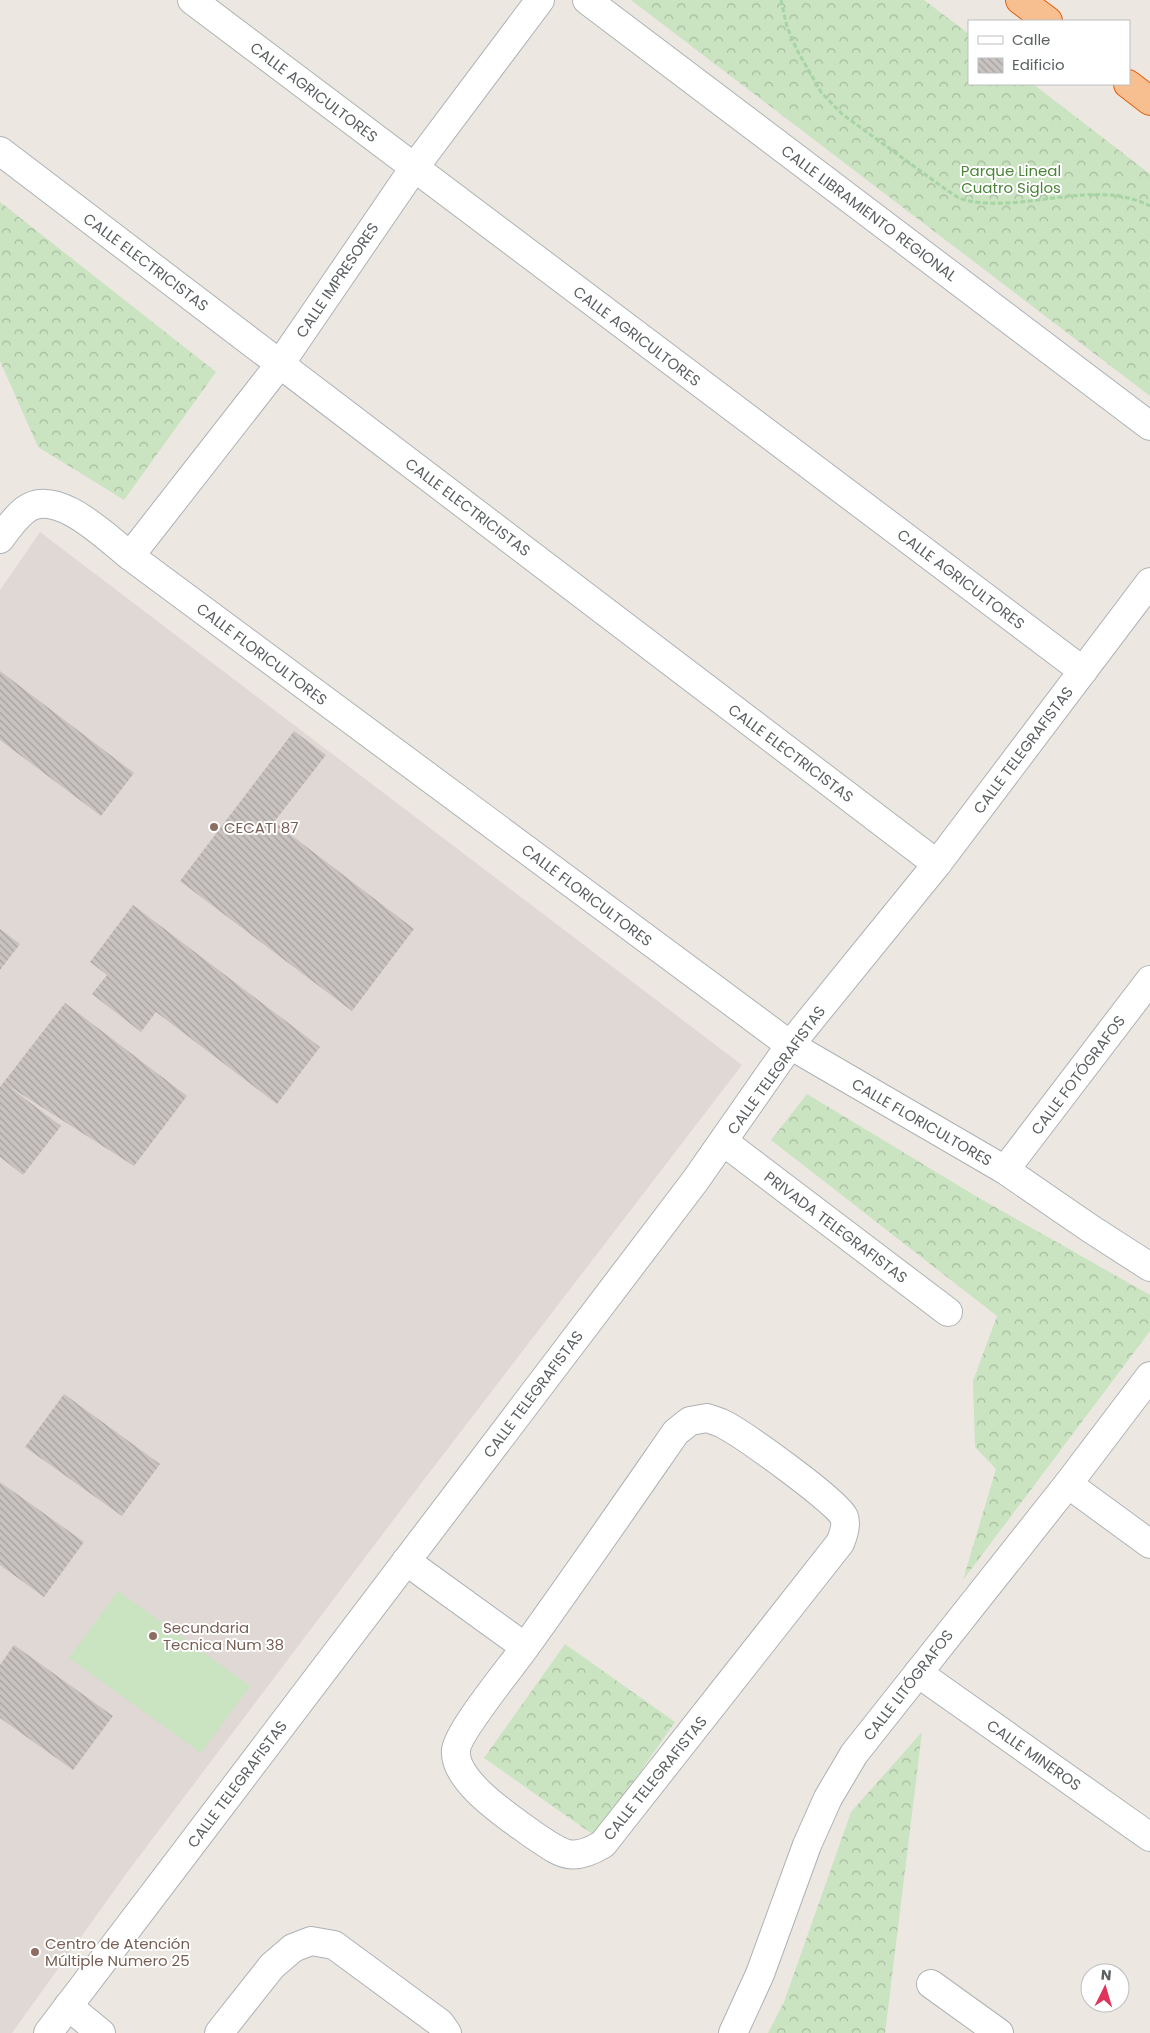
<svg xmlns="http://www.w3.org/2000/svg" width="1150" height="2033" font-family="Poppins,sans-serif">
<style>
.education{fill:#e0d8d4}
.forest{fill:url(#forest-crowns)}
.garden{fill:#cae3c0}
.building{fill:url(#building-back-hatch)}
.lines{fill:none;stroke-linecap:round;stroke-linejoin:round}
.street-casing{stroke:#aeb2b4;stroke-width:30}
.secondary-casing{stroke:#adb2b5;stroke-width:30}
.highway-casing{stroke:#e35f0c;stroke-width:30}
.path{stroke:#a6d4a4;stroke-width:3;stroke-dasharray:5 2.5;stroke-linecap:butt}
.street{stroke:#fff;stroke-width:28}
.secondary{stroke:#fff;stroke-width:28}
.highway{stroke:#f7be8f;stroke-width:28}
.education-dot{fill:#8d6e63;stroke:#fff;stroke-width:2}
.labels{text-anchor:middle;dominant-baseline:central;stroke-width:4;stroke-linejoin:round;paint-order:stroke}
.street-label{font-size:15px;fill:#5b6062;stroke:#fff}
.park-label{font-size:15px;fill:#4c8339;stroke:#fff}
.education-label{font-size:15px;fill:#785e54;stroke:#fff;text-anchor:start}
</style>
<defs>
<pattern id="forest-crowns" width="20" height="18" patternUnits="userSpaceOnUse" patternTransform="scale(1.25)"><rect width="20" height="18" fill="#cae3c0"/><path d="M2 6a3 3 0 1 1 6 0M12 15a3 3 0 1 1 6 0" fill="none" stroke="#a7bb9f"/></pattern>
<pattern id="building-back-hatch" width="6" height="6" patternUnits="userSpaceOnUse" patternTransform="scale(1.25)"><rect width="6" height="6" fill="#c8c2c0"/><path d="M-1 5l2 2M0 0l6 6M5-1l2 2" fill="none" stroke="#a5a19f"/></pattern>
</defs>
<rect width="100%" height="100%" fill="#ede7e2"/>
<path class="education" d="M40,532L742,1065L413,1494L129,1870L12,2033H0V590Z"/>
<g class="forest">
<path d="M631,0H924L969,34V84H1033L1150,174V396Z"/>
<path d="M0,202L216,372L124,500L38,447L0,361Z"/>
<path d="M807,1094L979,1198L1150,1295V1331L963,1580L996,1469L975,1447L973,1381L997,1316L771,1140Z"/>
<path d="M565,1644L675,1722L595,1836L484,1758Z"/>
<path d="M922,1732L885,2033H768L784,2002L851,1812Z"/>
</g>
<path class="garden" d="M118,1591L250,1686L201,1753L69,1658Z"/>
<g class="building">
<path d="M0,671L134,773L101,816L0,740Z"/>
<path d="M294,731L326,755L274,822L414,929L352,1011L180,881Z"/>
<path d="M133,905L320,1047L277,1104L156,1012L141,1032L92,994L107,975L90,962Z"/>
<path d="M0,929L20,944L0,970Z"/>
<path d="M65,1003L187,1096L134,1166L7,1085L61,1126L23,1175L0,1157V1087Z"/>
<path d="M64,1394L160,1464L122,1516L25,1447Z"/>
<path d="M0,1482L84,1542L44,1597L0,1565Z"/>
<path d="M14,1645L113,1716L73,1770L0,1718V1665Z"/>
</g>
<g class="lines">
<defs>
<g id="street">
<path d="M192,0L1083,671"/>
<path d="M0,151L937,864"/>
<path d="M130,556L790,1045L1005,1170L1091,1229L1150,1267"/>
<path d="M724,1142L948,1312"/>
<path d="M1005,1170L1150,980"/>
<path d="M707,1418C713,1420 720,1422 725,1425C744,1435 838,1502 844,1517C847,1525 843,1536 840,1543L603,1844C570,1864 561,1853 532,1834C509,1817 453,1781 456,1750C458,1731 512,1666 526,1646C577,1575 626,1504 676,1432L690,1421Z"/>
<path d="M1068,1484L1150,1544"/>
<path d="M406,1561L525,1647"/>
<path d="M918,1673L1150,1837"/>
<path d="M931,1984L999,2033"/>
<path d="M68,2006L101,2033"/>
<path d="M48,2033L695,1181L790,1045L937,864L1150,582"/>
<path d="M219,2033L272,1966L293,1948L311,1941L334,1945L440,2023L447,2033"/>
<path d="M733,2033L760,1974L807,1845L828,1798L854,1754L1068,1484L1150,1376"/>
</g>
<g id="secondary">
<path d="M587,0L1150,426"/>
<path d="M0,539C7,529 15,518 25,510C56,486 107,538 130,556L280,364L414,168L540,0"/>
</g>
<g id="highway">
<path d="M1020,0L1048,21"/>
<path d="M1128,84L1150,101"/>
</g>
</defs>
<use href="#street" class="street-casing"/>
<use href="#secondary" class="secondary-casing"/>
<use href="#highway" class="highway-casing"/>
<path class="path" d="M781,0L787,27L797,50L821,92L842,114L948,191C953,194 959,199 965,200C1024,214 1094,177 1150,206"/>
<use href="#street" class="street"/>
<use href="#secondary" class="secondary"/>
<use href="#highway" class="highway"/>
</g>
<g class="education-dot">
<circle cx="214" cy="827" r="5"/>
<circle cx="153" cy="1636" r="5"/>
<circle cx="35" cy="1952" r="5"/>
</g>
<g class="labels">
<g class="street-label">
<text transform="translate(314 92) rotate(37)">CALLE AGRICULTORES</text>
<text transform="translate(869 213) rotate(37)">CALLE LIBRAMIENTO REGIONAL</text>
<text transform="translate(146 262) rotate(37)">CALLE ELECTRICISTAS</text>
<text transform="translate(337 280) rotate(-56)">CALLE IMPRESORES</text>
<text transform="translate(637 336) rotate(37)">CALLE AGRICULTORES</text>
<text transform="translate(468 507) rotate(37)">CALLE ELECTRICISTAS</text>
<text transform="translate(961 579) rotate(37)">CALLE AGRICULTORES</text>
<text transform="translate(262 654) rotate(37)">CALLE FLORICULTORES</text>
<text transform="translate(1023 750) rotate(-53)">CALLE TELEGRAFISTAS</text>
<text transform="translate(791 753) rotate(37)">CALLE ELECTRICISTAS</text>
<text transform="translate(587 895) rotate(37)">CALLE FLORICULTORES</text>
<text transform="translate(776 1070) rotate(-54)">CALLE TELEGRAFISTAS</text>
<text transform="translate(1078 1075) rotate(-53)">CALLE FOTÓGRAFOS</text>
<text transform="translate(922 1122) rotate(30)">CALLE FLORICULTORES</text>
<text transform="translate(836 1227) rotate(37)">PRIVADA TELEGRAFISTAS</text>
<text transform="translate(533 1394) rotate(-53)">CALLE TELEGRAFISTAS</text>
<text transform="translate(908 1685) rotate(-52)">CALLE LITÓGRAFOS</text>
<text transform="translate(1034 1755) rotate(35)">CALLE MINEROS</text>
<text transform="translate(655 1778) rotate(-51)">CALLE TELEGRAFISTAS</text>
<text transform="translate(237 1784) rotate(-53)">CALLE TELEGRAFISTAS</text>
</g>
<g class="park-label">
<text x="1011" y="170">Parque Lineal<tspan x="1011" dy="17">Cuatro Siglos</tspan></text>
</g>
<g class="education-label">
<text x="224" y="827">CECATI 87</text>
<text x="163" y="1627">Secundaria<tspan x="163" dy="17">Tecnica Num 38</tspan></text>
<text x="45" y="1943">Centro de Atención<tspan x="45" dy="17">Múltiple Numero 25</tspan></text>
</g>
</g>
<rect x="968" y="20" width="162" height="65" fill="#ffffff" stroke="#bdbfc0"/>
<rect x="978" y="36" width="25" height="8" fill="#ffffff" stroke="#bdbfc0"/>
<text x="1012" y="45" font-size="15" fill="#5b6062">Calle</text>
<rect x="978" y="58" width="25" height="15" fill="url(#building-back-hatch)" stroke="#bdbfc0"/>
<text x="1012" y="70" font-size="15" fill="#5b6062">Edificio</text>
<g transform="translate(1105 1988) rotate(5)"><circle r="24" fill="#ffffff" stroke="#bdbfc0"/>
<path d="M0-4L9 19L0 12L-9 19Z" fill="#e0355b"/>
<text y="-8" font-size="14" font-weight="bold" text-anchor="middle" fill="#5b6062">N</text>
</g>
</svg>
